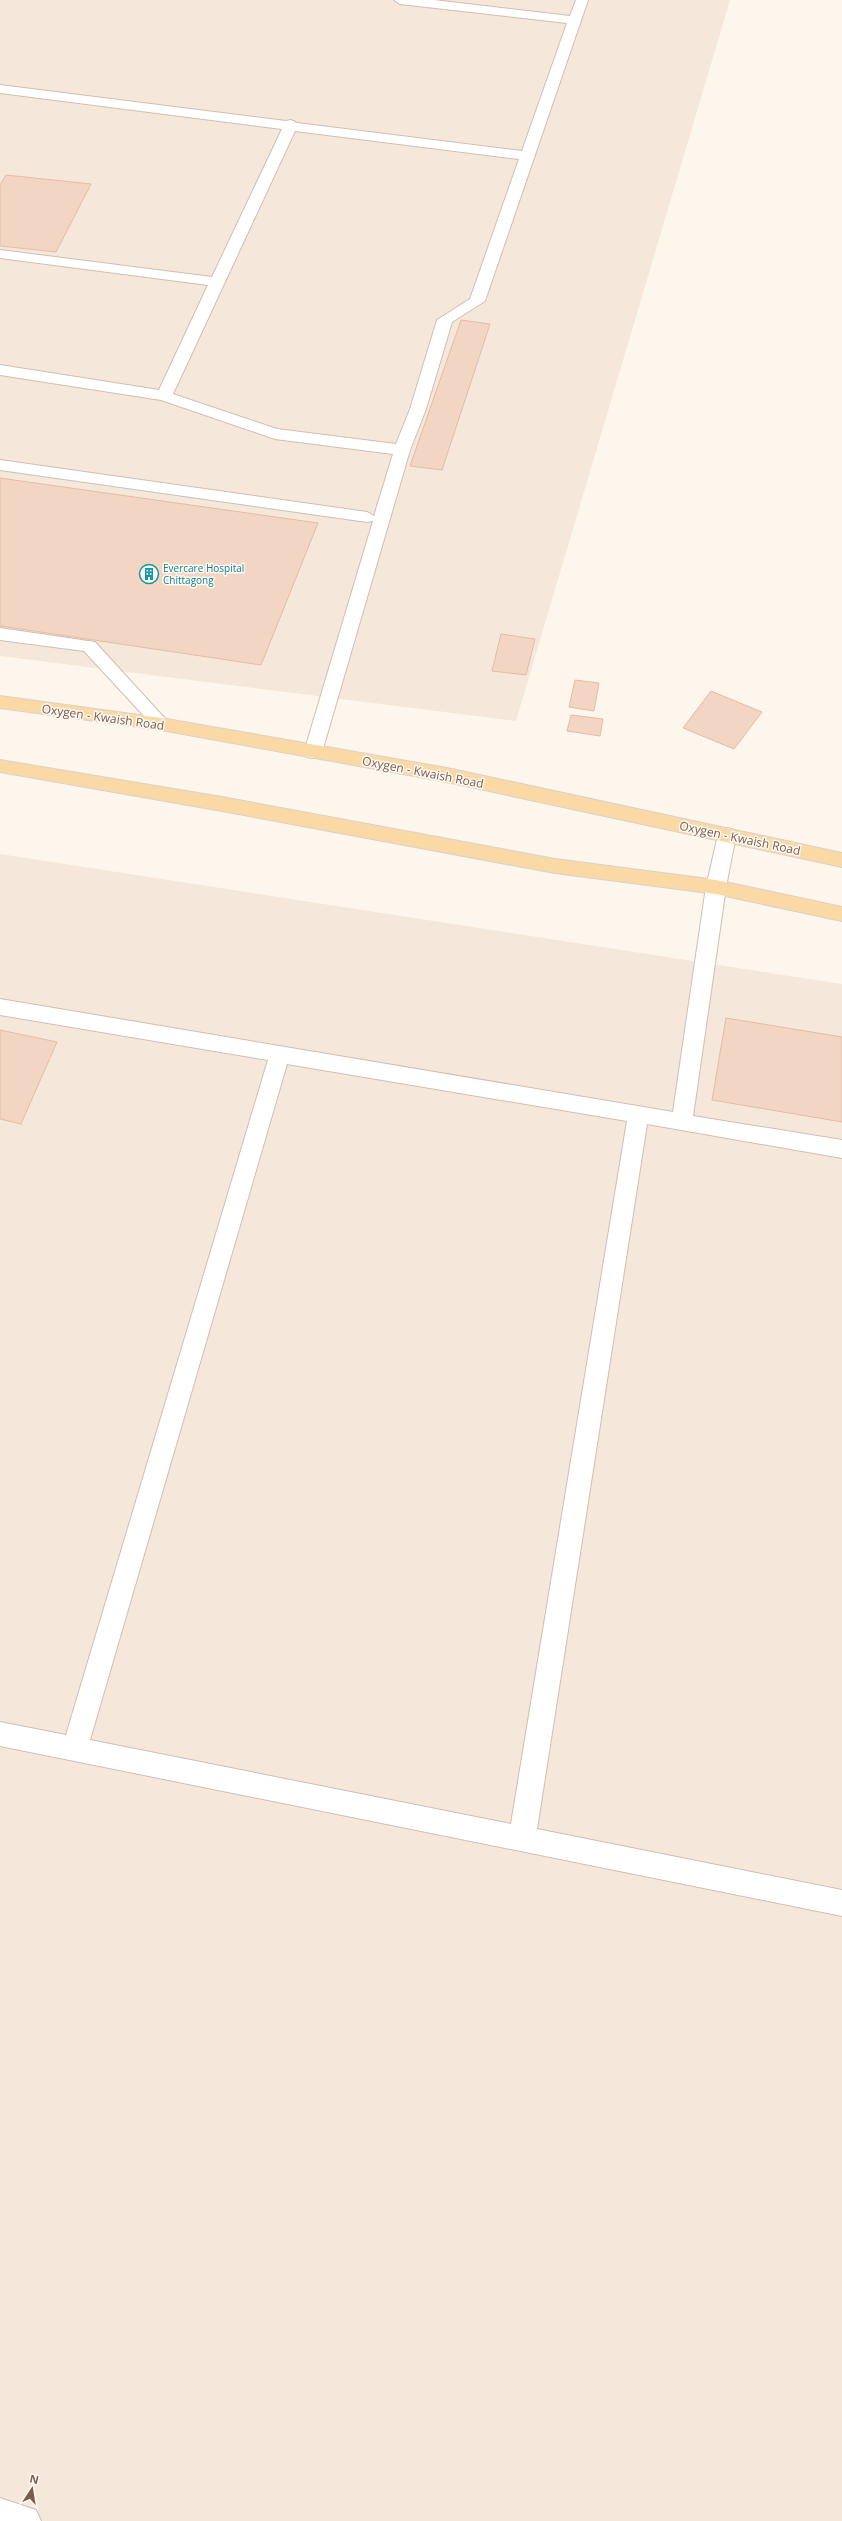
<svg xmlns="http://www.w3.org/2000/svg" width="842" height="2521" font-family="'Open Sans',sans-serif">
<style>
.residential{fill:#f5e8da}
.building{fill:#f3d5c3;stroke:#e6bba3}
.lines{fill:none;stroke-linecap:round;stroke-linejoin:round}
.minor-casing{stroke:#d1beb0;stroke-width:2}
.major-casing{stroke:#dad1cd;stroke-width:2}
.minor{fill:#fff;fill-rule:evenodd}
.major{fill:#fbd9a5;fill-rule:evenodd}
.labels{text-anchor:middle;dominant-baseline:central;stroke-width:3;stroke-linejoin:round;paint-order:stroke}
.far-culture-label{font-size:10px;fill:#0d838f;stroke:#fffaf3;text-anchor:start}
.street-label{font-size:12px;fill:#7a5c4d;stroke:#fffaf3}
</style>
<rect width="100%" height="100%" fill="#fdf6ec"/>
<g class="residential">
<path d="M0,0H730L516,721L0,656Z"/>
<path d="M0,854L842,984V2521H0Z"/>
</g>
<g class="building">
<path d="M6,175L91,184L56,252L0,246V185Z"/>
<path d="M461,320L490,324L442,470L410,466Z"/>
<path d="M0,478L318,523L261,665L0,626Z"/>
<path d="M501,634L535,639L526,675L492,671Z"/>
<path d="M575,680L599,683L594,711L569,707Z"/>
<path d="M711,691L762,712L734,749L683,728Z"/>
<path d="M571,715L603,719L600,736L567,731Z"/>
<path d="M726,1018L842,1037V1122L712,1100Z"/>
<path d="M0,1030L57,1042L21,1124L0,1119Z"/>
</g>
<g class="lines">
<defs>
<g id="minor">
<path d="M394,0H434L570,16L576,0H588L485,301L452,322L426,409L410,450L322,752L319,757L313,758L307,757L304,752L373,521L367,522L0,470V460L367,512L374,516L393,454L275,439L161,400L0,375V365L159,390L208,285L0,258V250L212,277L282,129L0,93V85L286,121L291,120L297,123L522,151L567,23L400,4ZM295,131L519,159L470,299L437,320L410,409L396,444L277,429L173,394Z"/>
<path d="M0,628L95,642L170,724L167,728L161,730L155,728L84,651L0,640Z"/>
<path d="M727,828L734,830L736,835L726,887L693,1116L842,1140V1158L647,1124L537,1829L842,1890V1916L0,1746V1722L66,1735L268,1060L0,1015V999L673,1112L706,887L718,835L720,830ZM287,1064L627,1121L511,1824L90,1740Z"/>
<path d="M0,2498L36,2510L41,2521H0Z"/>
</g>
<g id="major">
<path d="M0,696L161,718L447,768L842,853V867L447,782L161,730L0,708Z"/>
<path d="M0,760L222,797L555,859L716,880L842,907V921L716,894L555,873L222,811L0,772Z"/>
</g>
</defs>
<use href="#minor" class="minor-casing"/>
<use href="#major" class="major-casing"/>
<use href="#minor" class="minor"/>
<use href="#major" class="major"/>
</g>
<defs>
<symbol id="building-ring" viewBox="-11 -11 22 22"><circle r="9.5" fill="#fffaf3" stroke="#0f9aa8" stroke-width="1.5"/><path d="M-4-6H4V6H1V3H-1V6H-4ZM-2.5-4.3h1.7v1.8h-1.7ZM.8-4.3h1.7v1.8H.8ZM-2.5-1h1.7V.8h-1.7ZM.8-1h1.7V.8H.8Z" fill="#0f9aa8"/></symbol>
</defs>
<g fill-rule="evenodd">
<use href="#building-ring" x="138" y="563" width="22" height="22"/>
</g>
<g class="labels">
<g class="far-culture-label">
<text x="163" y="568">Evercare Hospital<tspan x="163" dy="12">Chittagong</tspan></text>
</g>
<g class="street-label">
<text transform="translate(103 717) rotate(8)">Oxygen - Kwaish Road</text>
<text transform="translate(423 772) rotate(11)">Oxygen - Kwaish Road</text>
<text transform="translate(740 838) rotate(12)">Oxygen - Kwaish Road</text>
</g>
</g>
<g transform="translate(32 2489) rotate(12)" stroke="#fffaf3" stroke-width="3" paint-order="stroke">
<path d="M0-3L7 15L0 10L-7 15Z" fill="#7a5c4d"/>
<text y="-6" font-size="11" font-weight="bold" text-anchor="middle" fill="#7a5c4d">N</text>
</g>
</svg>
